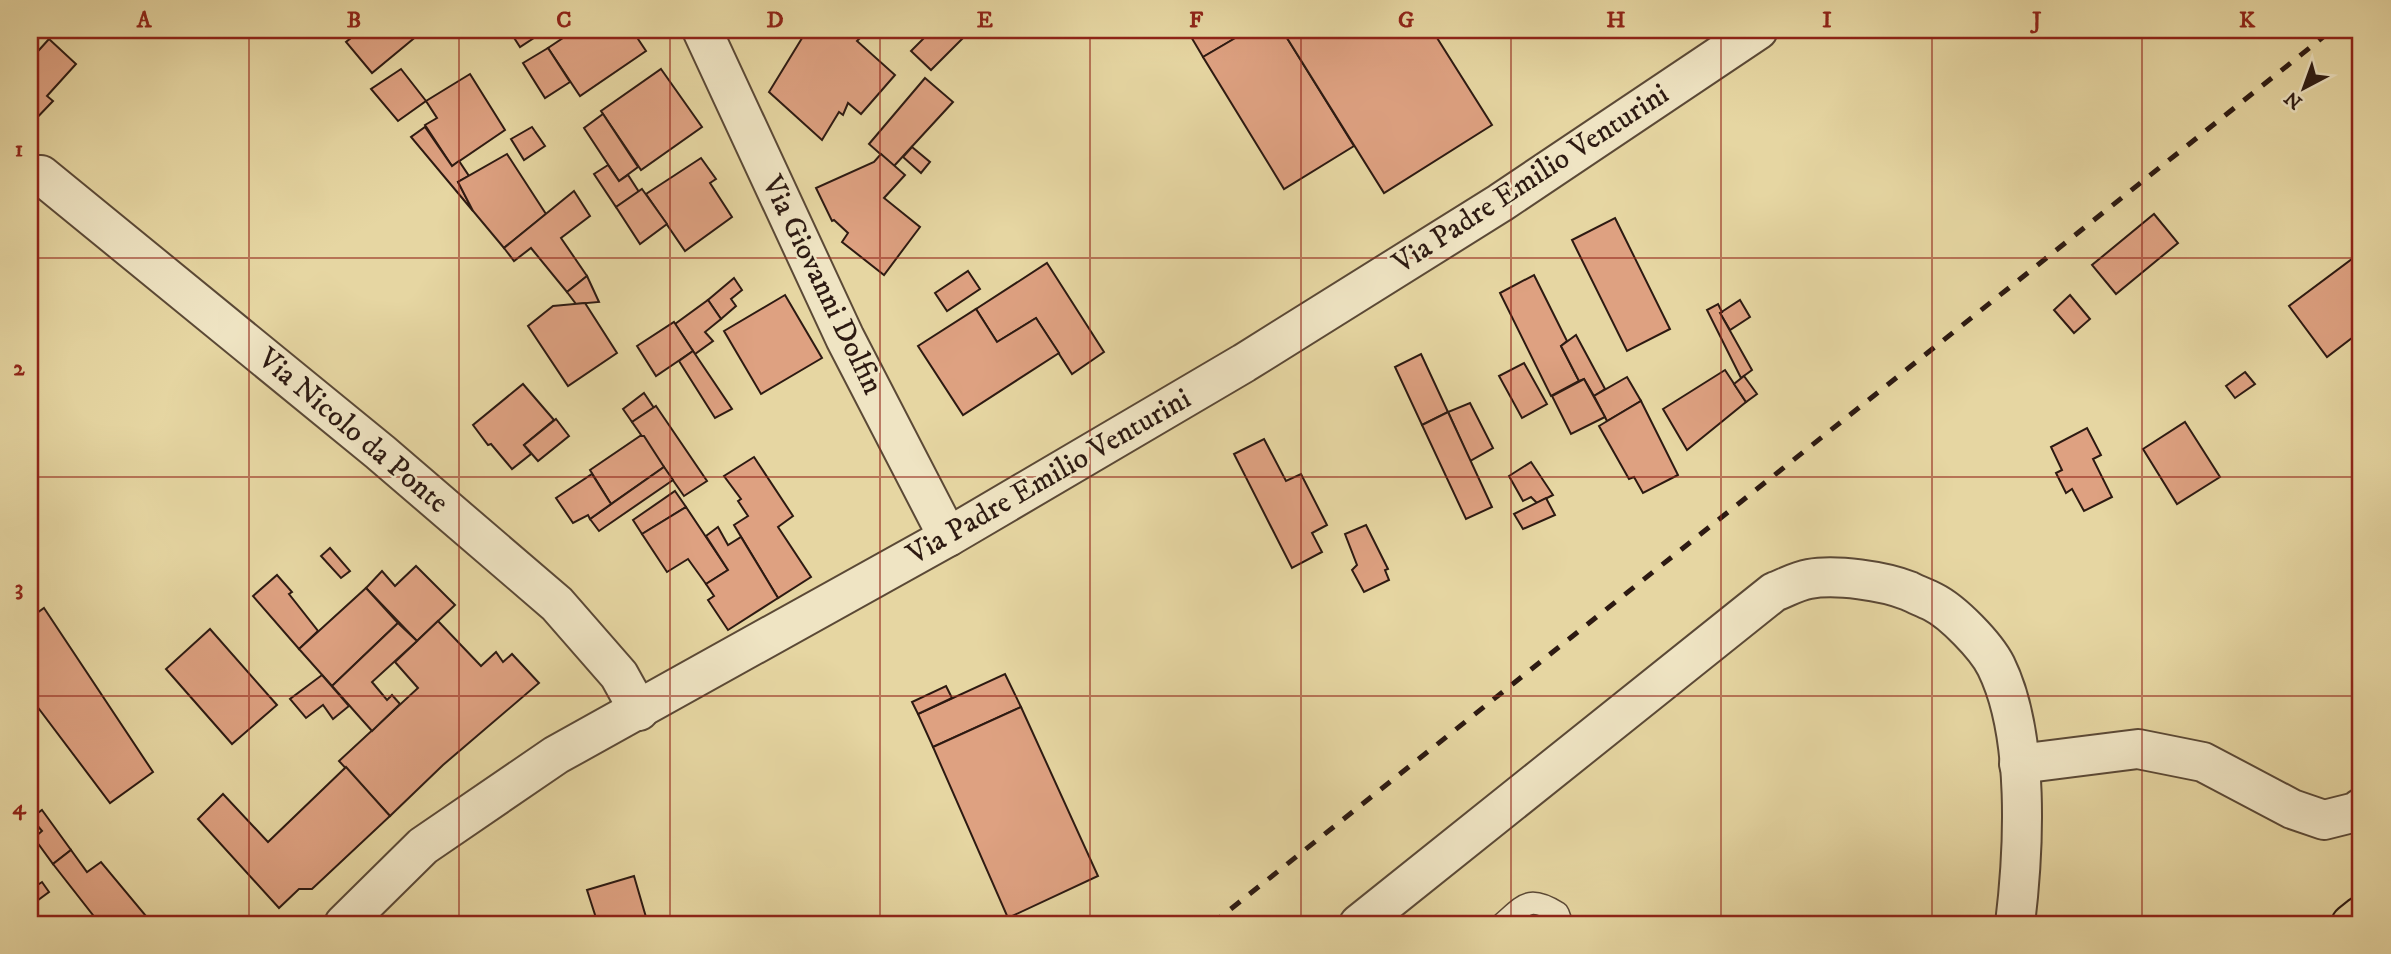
<svg xmlns="http://www.w3.org/2000/svg" width="2391" height="954" font-family="'IM FELL DW Pica',serif">
<style>
.building{fill:#dea181;stroke:#2d1a12;stroke-width:2}
.lines{fill:none;stroke-linecap:round;stroke-linejoin:round}
.lane-casing{stroke:#5b4936;stroke-width:24}
.street-casing{stroke:#5b4936;stroke-width:42}
.primary-casing{stroke:#2d1a12;stroke-width:42}
.lane{stroke:#efe4c3;stroke-width:21}
.street{stroke:#efe4c3;stroke-width:38}
.primary{stroke:#e6d6a2;stroke-width:38}
.rail{stroke:#2d1a12;stroke-width:5;stroke-dasharray:12 12;stroke-linecap:butt}
.grid{fill:none;stroke:#8f2418;stroke-width:2;stroke-opacity:0.55}
.labels{text-anchor:middle;dominant-baseline:central;stroke-width:5;stroke-linejoin:round;paint-order:stroke}
.street-label{font-size:30px;fill:#2d1a12;stroke:#efe4c3}
.neatline{fill:none;stroke:#8f2418;stroke-width:2.5}
.grid-label{font-size:23px;text-anchor:middle;font-weight:bold;fill:#8f2418}
</style>
<rect width="100%" height="100%" fill="#e6d6a2"/>
<filter id="stains"><feTurbulence type="fractalNoise" baseFrequency=".00286" numOctaves="4"/><feColorMatrix values="0 0 0 0 .2 0 0 0 0 .09 0 0 0 0 .02 0 0 0 .5 -.17"/></filter>
<radialGradient id="worn" r=".72"><stop offset=".6" stop-color="#630" stop-opacity="0"/><stop offset="1" stop-color="#630" stop-opacity=".3"/></radialGradient>
<g class="building">
<path d="M361,30H424L372,73L346,42Z"/>
<path d="M509,30H546L520,47Z"/>
<path d="M575,30H632L646,51L580,96L548,48Z"/>
<path d="M807,30H858L863,35L857,41L895,75L861,114L848,103L843,115L839,112L822,140L769,92Z"/>
<path d="M932,30H971L931,70L911,51Z"/>
<path d="M1187,30H1249L1203,57Z"/>
<path d="M1249,30H1282L1354,146L1284,189L1203,57Z"/>
<path d="M1282,30H1432L1492,125L1384,193Z"/>
<path d="M49,39L76,64L47,96L53,101L30,125V60Z"/>
<path d="M548,48L570,82L545,98L523,63Z"/>
<path d="M401,69L426,101L398,121L371,89Z"/>
<path d="M661,69L702,127L641,170L601,111Z"/>
<path d="M470,74L505,130L452,166L425,125L437,118L426,101Z"/>
<path d="M925,78L953,102L894,166L869,144Z"/>
<path d="M603,114L638,167L619,181L584,128Z"/>
<path d="M425,127L452,166L459,161L469,176L458,182L473,211L411,137Z"/>
<path d="M532,127L545,146L524,160L511,139Z"/>
<path d="M912,147L930,162L921,173L903,157Z"/>
<path d="M507,154L546,214L504,248L473,211L458,182Z"/>
<path d="M881,154L905,175L884,198L920,227L884,275L842,242L848,233L834,220L832,221L816,188L874,162Z"/>
<path d="M701,158L716,179L710,183L732,217L685,251L646,194Z"/>
<path d="M608,165L619,181L628,175L639,192L616,207L594,174Z"/>
<path d="M642,189L667,224L640,244L616,207Z"/>
<path d="M574,191L590,216L561,238L587,276L567,292L531,248L514,261L504,248Z"/>
<path d="M2154,214L2178,243L2116,294L2092,265Z"/>
<path d="M1615,218L1670,329L1627,351L1572,240Z"/>
<path d="M2356,256L2361,263V331L2327,357L2289,306Z"/>
<path d="M1047,263L1104,352L1072,374L1036,318L997,342L976,309Z"/>
<path d="M968,271L980,289L947,311L935,293Z"/>
<path d="M1534,275L1567,341L1561,346L1579,381L1551,396L1500,293Z"/>
<path d="M587,276L599,302L576,304L567,292Z"/>
<path d="M734,278L742,290L731,299L736,306L721,319L708,300Z"/>
<path d="M785,295L822,358L761,394L724,331Z"/>
<path d="M2070,295L2090,319L2074,333L2054,310Z"/>
<path d="M708,300L721,319L705,332L713,341L695,354L675,324Z"/>
<path d="M1740,300L1750,317L1730,330L1720,313Z"/>
<path d="M585,303L617,353L568,386L528,326L553,306Z"/>
<path d="M1718,304L1722,312L1720,313L1752,370L1741,378L1707,310Z"/>
<path d="M976,309L997,342L1036,318L1059,353L963,415L918,346Z"/>
<path d="M674,322L693,351L656,376L637,346Z"/>
<path d="M1576,335L1605,389L1594,396L1584,379L1579,381L1561,346Z"/>
<path d="M693,351L732,409L715,418L679,361Z"/>
<path d="M1421,354L1448,412L1422,425L1395,367Z"/>
<path d="M1524,363L1547,404L1522,418L1499,376Z"/>
<path d="M1725,370L1746,402L1687,450L1663,409Z"/>
<path d="M2245,372L2255,384L2235,398L2226,386Z"/>
<path d="M1744,376L1757,394L1746,402L1734,384Z"/>
<path d="M1627,377L1641,401L1607,421L1594,396Z"/>
<path d="M1584,379L1605,417L1571,434L1552,396Z"/>
<path d="M523,384L554,420L524,445L531,454L512,469L491,444L488,445L473,425Z"/>
<path d="M644,393L654,408L632,422L623,409Z"/>
<path d="M1641,401L1678,475L1643,493L1634,477L1629,479L1599,426Z"/>
<path d="M1470,403L1493,448L1470,461L1448,412Z"/>
<path d="M656,406L707,481L684,496L632,422Z"/>
<path d="M1448,412L1492,507L1466,519L1422,425Z"/>
<path d="M556,419L569,436L538,461L524,445Z"/>
<path d="M2185,422L2220,477L2177,504L2143,449Z"/>
<path d="M2087,428L2101,455L2093,459L2112,497L2084,511L2072,489L2066,493L2056,473L2062,470L2051,447Z"/>
<path d="M640,436H644L664,467L611,504L590,470Z"/>
<path d="M1264,439L1286,481L1301,474L1327,525L1312,533L1322,552L1292,568L1234,454Z"/>
<path d="M754,457L793,516L778,527L811,577L778,598L734,525L748,516L738,501L741,499L724,476Z"/>
<path d="M1531,462L1553,495L1537,503L1531,497L1523,501L1509,476Z"/>
<path d="M664,467L673,480L599,531L590,519Z"/>
<path d="M592,474L611,504L590,519L588,515L573,523L556,498Z"/>
<path d="M675,491L686,507L642,534L633,520Z"/>
<path d="M1546,498L1555,515L1523,529L1514,514Z"/>
<path d="M686,507L728,570L706,584L688,559L667,572L642,534Z"/>
<path d="M1366,525L1388,569L1385,570L1389,580L1364,592L1352,570L1357,565L1345,534Z"/>
<path d="M718,527L728,545L741,537L778,598L728,630L708,600L714,596L706,584L728,570L706,536Z"/>
<path d="M330,548L350,571L341,578L321,556Z"/>
<path d="M416,566L455,605L417,641L366,588L382,571L395,586Z"/>
<path d="M277,575L292,592L289,594L318,631L299,649L253,596Z"/>
<path d="M366,588L398,623L332,686L299,649Z"/>
<path d="M44,608L153,772L110,803L30,697V618Z"/>
<path d="M438,621L481,666L496,652L503,662L512,654L539,683L443,765L390,816L339,761L418,688L395,662Z"/>
<path d="M398,623L417,641L372,682L387,700L392,695L400,704L372,731L332,686Z"/>
<path d="M210,629L277,705L232,744L166,669Z"/>
<path d="M1005,674L1021,707L933,747L918,714Z"/>
<path d="M322,675L349,706L333,719L323,705L306,718L290,699Z"/>
<path d="M946,686L952,698L918,714L912,702Z"/>
<path d="M1021,707L1098,876L1008,918L933,747Z"/>
<path d="M346,767L390,816L312,889H299L279,908L198,819L223,794L268,842Z"/>
<path d="M42,810L71,850L53,864L34,838L42,831L31,818Z"/>
<path d="M71,850L87,872L101,862L151,922L148,924H100L53,864Z"/>
<path d="M634,876L648,924H598L587,890Z"/>
<path d="M30,882L33,888L42,882L49,892L30,906Z"/>
</g>
<g class="lines">
<defs>
<path id="lane" d="M1502,924C1525,904 1529,895 1558,913L1562,924"/>
<g id="street">
<path d="M702,30L845,338L948,537"/>
<path d="M41,175L380,452L557,604L619,675L639,711"/>
<path d="M2019,764L2138,749L2203,762L2292,809L2324,820L2356,812L2361,808"/>
<path d="M344,924L423,846L556,755L948,537L1244,363L1500,203L1758,30"/>
<path d="M1359,924L1774,592C1785,588 1797,581 1809,579C1836,574 1884,581 1909,591C1917,595 1925,598 1933,602C1953,612 1986,646 1996,666C2030,735 2024,850 2015,924"/>
</g>
<path id="primary" d="M2351,924L2361,916"/>
</defs>
<use href="#lane" class="lane-casing"/>
<use href="#street" class="street-casing"/>
<use href="#primary" class="primary-casing"/>
<use href="#lane" class="lane"/>
<use href="#street" class="street"/>
<use href="#primary" class="primary"/>
<path class="rail" d="M1212,924L2332,30"/>
</g>
<path class="grid" d="M249,30V924M459,30V924M670,30V924M880,30V924M1090,30V924M1301,30V924M1511,30V924M1721,30V924M1932,30V924M2142,30V924M30,258H2361M30,477H2361M30,696H2361"/>
<g class="labels">
<g class="street-label">
<text transform="translate(1531 179) rotate(-33)">Via Padre Emilio Venturini</text>
<text transform="translate(822 285) rotate(64)">Via Giovanni Dolfin</text>
<text transform="translate(353 431) rotate(40)">Via Nicolo da Ponte</text>
<text transform="translate(1049 477) rotate(-30)">Via Padre Emilio Venturini</text>
</g>
</g>
<rect width="2391" height="954" fill="none" stroke="#e6d6a2" stroke-width="77"/>
<g transform="translate(2304 88) rotate(221)" stroke="#efe4c3" stroke-width="5" paint-order="stroke">
<path d="M0-5L12 26L0 18L-12 26Z" fill="#2d1a12"/>
<text y="-10" font-size="19" font-weight="bold" text-anchor="middle" fill="#2d1a12">N</text>
</g>
<rect x="38" y="38" width="2314" height="878" class="neatline"/>
<g class="grid-label">
<text x="144" y="27">A</text>
<text x="354" y="27">B</text>
<text x="564" y="27">C</text>
<text x="775" y="27">D</text>
<text x="985" y="27">E</text>
<text x="1196" y="27">F</text>
<text x="1406" y="27">G</text>
<text x="1616" y="27">H</text>
<text x="1827" y="27">I</text>
<text x="2037" y="27">J</text>
<text x="2247" y="27">K</text>
<text x="19" y="156">1</text>
<text x="19" y="375">2</text>
<text x="19" y="595">3</text>
<text x="19" y="814">4</text>
</g>
<rect width="100%" height="100%" filter="url(#stains)"/>
<rect width="100%" height="100%" fill="url(#worn)"/>
</svg>
